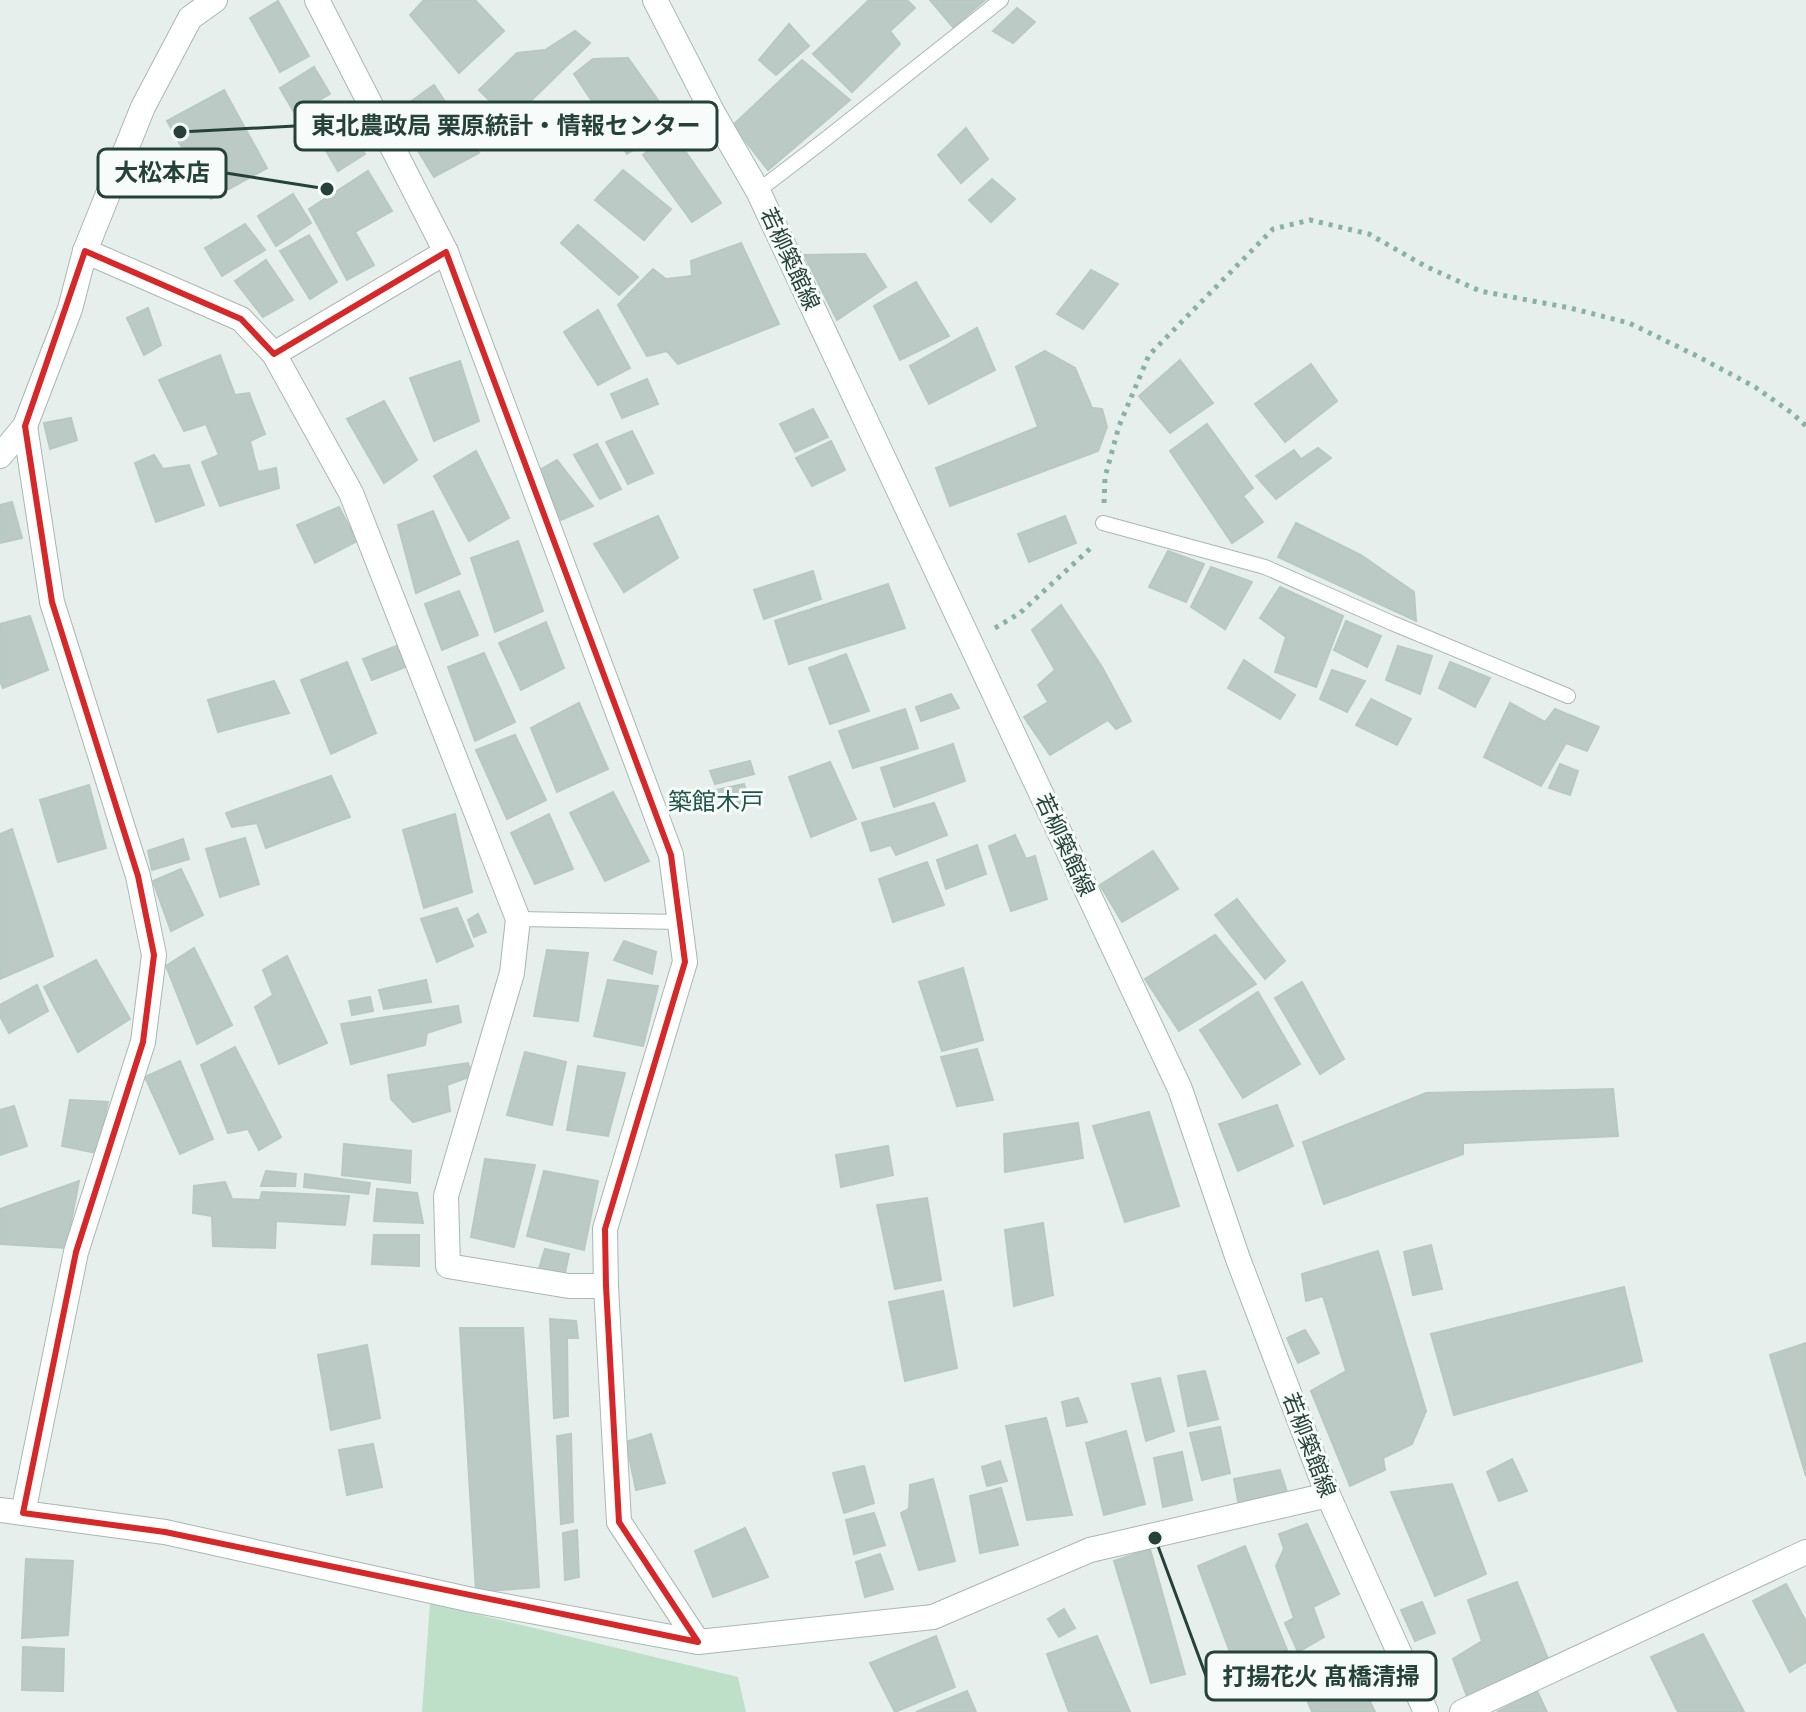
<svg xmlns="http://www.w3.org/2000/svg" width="1806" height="1712" font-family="'Roboto Condensed','Noto Sans JP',sans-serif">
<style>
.green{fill:#bfe0c8}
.building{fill:#bbcac4;stroke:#b8c9c2;stroke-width:2}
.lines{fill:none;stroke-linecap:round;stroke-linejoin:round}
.service-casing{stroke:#a8b8b2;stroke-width:16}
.minor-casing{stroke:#a8b8b2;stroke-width:26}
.secondary-casing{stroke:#a4bbb3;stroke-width:26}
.path{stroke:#86b3a5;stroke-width:5;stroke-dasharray:4 6;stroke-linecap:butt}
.service{stroke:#fff;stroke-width:14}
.minor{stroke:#fff;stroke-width:24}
.secondary{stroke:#fff;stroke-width:24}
.marked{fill:none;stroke:#d62828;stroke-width:6;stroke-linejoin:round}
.labels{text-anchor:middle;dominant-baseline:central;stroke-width:6;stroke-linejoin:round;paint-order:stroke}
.street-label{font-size:22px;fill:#24423a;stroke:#f7fbf9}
.neighbourhood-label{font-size:24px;fill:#1f5548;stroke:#f7fbf9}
.leader{fill:none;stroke:#24423a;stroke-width:3}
.callout-dot{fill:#24423a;stroke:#f7fbf9;stroke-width:3}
.callout{fill:#f7fbf9;stroke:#24423a;stroke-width:3}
.callout-label{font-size:24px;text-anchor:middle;font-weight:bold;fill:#24423a}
</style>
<rect width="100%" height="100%" fill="#e6efeb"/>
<path class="green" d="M430,1603L738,1677L746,1712H422Z"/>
<g class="building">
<path d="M424,0H475L504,31L459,73L410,15Z"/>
<path d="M869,0H907L915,8L890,31L900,44L852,92L813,54Z"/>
<path d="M930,0H985L953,27Z"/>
<path d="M278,1L309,56L280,72L250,18Z"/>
<path d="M1017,8L1035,22L1013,43L993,31Z"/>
<path d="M789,24L809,46L776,75L759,60Z"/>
<path d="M575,31L590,43L510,121L479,90L517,53L545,50Z"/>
<path d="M628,58L675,124L627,154L574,74L593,59Z"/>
<path d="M802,60L850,100L768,170L733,125Z"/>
<path d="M314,67L330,94L295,114L280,88Z"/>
<path d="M434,85L479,153L434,177L395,113Z"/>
<path d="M224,90L267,168L211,199L167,121Z"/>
<path d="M334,103L365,154L338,171L308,120Z"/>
<path d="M966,128L988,159L961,183L938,155Z"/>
<path d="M672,132L721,203L692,222L643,155Z"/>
<path d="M623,170L671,209L644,240L595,200Z"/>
<path d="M368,171L392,211L355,232L374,265L347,280L309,209Z"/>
<path d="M992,179L1015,199L991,222L969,200Z"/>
<path d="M293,194L311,223L276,246L258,216Z"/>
<path d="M245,224L265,250L222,276L205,248Z"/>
<path d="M578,225L638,277L619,295L561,243Z"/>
<path d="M309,235L337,282L310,299L280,251Z"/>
<path d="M741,243L779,324L678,364L667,351L647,356L618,305L653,269L666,279L692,276L691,261Z"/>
<path d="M865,254L886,287L837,320L804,255Z"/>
<path d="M266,260L293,300L263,317L235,281Z"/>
<path d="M1091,270L1118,284L1083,329L1057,314Z"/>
<path d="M916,282L949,336L900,360L874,306Z"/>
<path d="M148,308L161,345L144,355L127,318Z"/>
<path d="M598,310L630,368L598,385L564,332Z"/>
<path d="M977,328L995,370L929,404L910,366Z"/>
<path d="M1045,351L1075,368L1092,408L1102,409L1107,427L1098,451L950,506L936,468L1038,427L1016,367Z"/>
<path d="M220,355L235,395L249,393L265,434L250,441L258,472L276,468L279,488L220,506L202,462L219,455L206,424L184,431L159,380Z"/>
<path d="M1180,360L1213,403L1170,433L1139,396Z"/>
<path d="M460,361L479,421L434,441L410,378Z"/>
<path d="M1311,364L1337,401L1285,442L1255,404Z"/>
<path d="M647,379L658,404L622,418L611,394Z"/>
<path d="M384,401L417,460L384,483L347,419Z"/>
<path d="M813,409L828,437L795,452L780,424Z"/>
<path d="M71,418L77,440L50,449L44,423Z"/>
<path d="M1207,424L1253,488L1243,496L1263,522L1232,543L1170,451Z"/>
<path d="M632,431L653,473L628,484L606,442Z"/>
<path d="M831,441L845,470L812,486L796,458Z"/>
<path d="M597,444L621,489L600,499L574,455Z"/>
<path d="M1318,448L1331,458L1276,499L1256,476L1294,450L1301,459Z"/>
<path d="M476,451L509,518L469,541L434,476Z"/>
<path d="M154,455L163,469L189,465L204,505L156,522L135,463Z"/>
<path d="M557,460L593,506L561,520L540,470Z"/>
<path d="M12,502L22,538L0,543V505Z"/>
<path d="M339,507L357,541L315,563L297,525Z"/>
<path d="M433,511L460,574L416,593L398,525Z"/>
<path d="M658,516L678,558L624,592L594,544Z"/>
<path d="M1065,516L1076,543L1029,562L1018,534Z"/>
<path d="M1296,523L1361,555L1414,592L1416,621L1278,557Z"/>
<path d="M518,541L543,611L495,632L471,558Z"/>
<path d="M1168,551L1204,564L1186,602L1149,587Z"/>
<path d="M1211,567L1252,582L1225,629L1191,607Z"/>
<path d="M813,571L821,599L764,619L754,590Z"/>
<path d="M888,584L905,628L789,664L775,621Z"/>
<path d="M1280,587L1343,616L1316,687L1275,672L1286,637L1260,618Z"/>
<path d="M459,591L478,635L442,650L425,604Z"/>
<path d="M1061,605L1102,667L1131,721L1116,729L1108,720L1050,755L1024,717L1048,702L1038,685L1055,670L1032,630Z"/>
<path d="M30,616L48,670L3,688L0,681V624Z"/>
<path d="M1346,621L1381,636L1367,667L1334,650Z"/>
<path d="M546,622L564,668L521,690L499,643Z"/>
<path d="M399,645L408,666L372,680L363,659Z"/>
<path d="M1398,646L1432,656L1420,694L1386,680Z"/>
<path d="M484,653L515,722L475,741L448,667Z"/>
<path d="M846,654L869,711L830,724L809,668Z"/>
<path d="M1244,660L1295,695L1280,719L1228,688Z"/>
<path d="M347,662L376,733L331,754L301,680Z"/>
<path d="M1450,662L1490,678L1475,707L1439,688Z"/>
<path d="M1332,670L1365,681L1347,712L1320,699Z"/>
<path d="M274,681L289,713L218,732L208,700Z"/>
<path d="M951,694L959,708L921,721L916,707Z"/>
<path d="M1371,699L1411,719L1397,745L1356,725Z"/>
<path d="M579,703L608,769L557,792L531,728Z"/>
<path d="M1510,703L1545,722L1555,709L1599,727L1587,751L1566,743L1541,786L1484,757Z"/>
<path d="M905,709L918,748L853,768L839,731Z"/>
<path d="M515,735L546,800L507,819L476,750Z"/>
<path d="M953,744L965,781L894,807L881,768Z"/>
<path d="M750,761L754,774L715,784L710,771Z"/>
<path d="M830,762L856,819L811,837L789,777Z"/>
<path d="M1560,764L1578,771L1570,795L1549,788Z"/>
<path d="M331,776L350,817L266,848L257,823L232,827L226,813Z"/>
<path d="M744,784L750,801L724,809L716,790Z"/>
<path d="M89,785L106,848L58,862L40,800Z"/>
<path d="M613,792L649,861L605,881L570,813Z"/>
<path d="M934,803L947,835L896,855L891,845L871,851L862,823Z"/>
<path d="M455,814L472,892L424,908L403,830Z"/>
<path d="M549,814L573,869L535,884L511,833Z"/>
<path d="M12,829L53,956L0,979V834Z"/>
<path d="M1015,835L1026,859L1035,856L1047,899L1011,911L989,846Z"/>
<path d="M245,838L259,884L220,897L206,849Z"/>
<path d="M183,839L189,859L152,870L148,851Z"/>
<path d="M977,845L986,874L946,889L937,860Z"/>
<path d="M1153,851L1178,889L1122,922L1100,885Z"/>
<path d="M927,862L944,905L893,922L879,879Z"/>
<path d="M181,869L203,915L171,931L153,881Z"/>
<path d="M1237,899L1285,961L1265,979L1215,915Z"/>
<path d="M457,908L473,946L437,962L421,919Z"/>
<path d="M478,914L486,932L474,937L468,920Z"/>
<path d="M1215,935L1256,984L1179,1031L1145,979Z"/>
<path d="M624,941L656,952L652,974L614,960Z"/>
<path d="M194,948L232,1025L197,1044L166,966Z"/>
<path d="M547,950L588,953L578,1021L534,1016Z"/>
<path d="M287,956L327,1043L279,1064L255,1007L273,995L263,970Z"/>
<path d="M96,960L130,1019L78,1052L44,987Z"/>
<path d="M963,968L983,1040L942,1051L919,982Z"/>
<path d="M426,980L431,1002L384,1009L379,990Z"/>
<path d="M608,980L658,986L643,1046L594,1036Z"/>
<path d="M1302,982L1344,1059L1320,1074L1275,998Z"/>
<path d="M37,985L48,1011L9,1033L0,1016V1005Z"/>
<path d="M1258,992L1300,1064L1243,1098L1200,1030Z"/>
<path d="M370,997L373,1011L352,1015L349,1001Z"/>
<path d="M458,1006L461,1022L427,1033L425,1045L351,1064L341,1024Z"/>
<path d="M235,1047L281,1137L259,1150L248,1129L228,1133L201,1065Z"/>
<path d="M977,1049L993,1100L957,1106L941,1057Z"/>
<path d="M525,1052L566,1062L552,1125L507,1115Z"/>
<path d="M180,1061L213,1139L180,1154L145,1077Z"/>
<path d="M468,1063L472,1076L447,1085L450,1111L413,1122L391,1099L388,1075Z"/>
<path d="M578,1066L625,1073L608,1136L567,1130Z"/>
<path d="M1613,1089L1618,1136L1463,1143V1154L1324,1204L1303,1142L1426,1093Z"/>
<path d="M70,1100L108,1102L97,1153L62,1146Z"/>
<path d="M1277,1105L1293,1146L1238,1171L1219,1124Z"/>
<path d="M14,1106L27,1146L0,1155V1110Z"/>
<path d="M1149,1112L1179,1206L1125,1222L1093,1126Z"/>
<path d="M1078,1123L1083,1158L1005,1172L1004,1134Z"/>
<path d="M344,1144L411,1151L410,1183L342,1175Z"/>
<path d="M888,1146L893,1175L841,1187L836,1155Z"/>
<path d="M485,1159L535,1165L514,1247L471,1237Z"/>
<path d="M266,1171L296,1174L295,1186H261Z"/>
<path d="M544,1171L598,1181L584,1250L527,1236Z"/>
<path d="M305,1174L370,1183L368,1194L304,1187Z"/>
<path d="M79,1181L66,1248L0,1244V1209Z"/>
<path d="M225,1182L232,1199L260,1200L262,1192L349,1196L345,1225L276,1221L275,1248L213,1246L212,1216L193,1213L194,1186Z"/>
<path d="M377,1189L417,1193L423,1223L374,1221Z"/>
<path d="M927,1198L941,1280L895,1289L877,1205Z"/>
<path d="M1043,1223L1053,1295L1014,1306L1005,1230Z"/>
<path d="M374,1235H419V1266L372,1264Z"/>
<path d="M1431,1245L1442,1289L1413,1295L1404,1252Z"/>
<path d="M545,1249L569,1254L564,1277L537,1275Z"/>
<path d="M1378,1251L1426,1411L1412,1444L1383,1458L1385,1470L1350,1486L1311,1391L1346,1371L1323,1296L1306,1301L1302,1274Z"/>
<path d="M1624,1287L1642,1361L1454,1415L1431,1334Z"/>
<path d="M943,1291L957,1368L905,1381L889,1302Z"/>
<path d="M550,1319L576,1321L578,1338H567L568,1416L554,1418Z"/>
<path d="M460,1328H523L539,1587L476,1592Z"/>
<path d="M1305,1330L1319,1353L1298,1363L1287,1338Z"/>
<path d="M1806,1343V1476L1770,1355Z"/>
<path d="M367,1345L380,1418L331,1430L318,1355Z"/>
<path d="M1205,1371L1218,1419L1188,1426L1178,1376Z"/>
<path d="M1160,1378L1174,1431L1146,1441L1132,1384Z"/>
<path d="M1078,1398L1087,1422L1067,1426L1062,1402Z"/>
<path d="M1046,1418L1072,1515L1027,1520L1006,1426Z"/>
<path d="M1220,1427L1230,1473L1202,1480L1190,1433Z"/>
<path d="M1126,1431L1145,1504L1104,1515L1086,1443Z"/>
<path d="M571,1434L573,1522L561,1524L557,1436Z"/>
<path d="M651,1434L665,1483L636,1490L626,1442Z"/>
<path d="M373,1444L382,1487L347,1495L339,1450Z"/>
<path d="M1182,1452L1192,1500L1163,1507L1154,1458Z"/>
<path d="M1512,1459L1527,1491L1499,1501L1487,1472Z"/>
<path d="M1000,1461L1007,1481L987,1486L982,1467Z"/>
<path d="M864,1466L874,1503L844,1513L833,1473Z"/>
<path d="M1280,1470L1288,1495L1239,1506L1234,1479Z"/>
<path d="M933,1479L955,1561L919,1570L901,1513L909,1509L910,1485Z"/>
<path d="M1452,1484L1486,1574L1435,1596L1391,1492Z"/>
<path d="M1001,1488L1018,1545L980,1553L970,1496Z"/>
<path d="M874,1513L885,1545L854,1554L846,1520Z"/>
<path d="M1307,1524L1339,1594L1313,1607L1324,1637L1298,1652L1285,1623L1294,1618L1276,1566L1284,1549L1279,1534Z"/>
<path d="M745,1528L768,1577L713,1597L695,1551Z"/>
<path d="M577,1530L579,1577L565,1580L563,1533Z"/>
<path d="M1245,1546L1287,1650L1237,1671L1198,1566Z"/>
<path d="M1150,1549L1185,1674L1151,1683L1114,1561Z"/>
<path d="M880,1554L893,1589L865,1597L856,1562Z"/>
<path d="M26,1559L73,1561L68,1635L22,1638Z"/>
<path d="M1517,1582L1548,1659L1468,1699L1453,1659L1482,1641L1468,1600Z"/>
<path d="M1786,1584L1806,1622V1662L1790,1672L1753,1601Z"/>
<path d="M1422,1602L1435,1633L1415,1641L1401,1610Z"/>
<path d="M1064,1609L1075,1628L1059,1637L1048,1619Z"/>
<path d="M1703,1634L1744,1712H1678L1651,1657Z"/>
<path d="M936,1636L955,1687L895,1712L870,1663Z"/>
<path d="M1097,1636L1130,1712H1069L1047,1654Z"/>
<path d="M23,1647L64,1649L63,1691L22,1690Z"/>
<path d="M1326,1665L1337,1686L1362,1684L1375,1712H1312L1297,1676Z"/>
<path d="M967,1691L976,1712H916Z"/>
<path d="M1537,1691L1547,1712H1497Z"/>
</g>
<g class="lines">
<defs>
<g id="service">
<path d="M758,191L827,138L1001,0"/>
<path d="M1103,523L1265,567L1392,623L1568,696"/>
<path d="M518,919L680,922"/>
</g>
<g id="minor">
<path d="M317,0L446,252L671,855L685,962L605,1229L606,1286L619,1522L698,1642"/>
<path d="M85,251L241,319L274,354L351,493L518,919L512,973L446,1196L448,1266L569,1286H606"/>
<path d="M274,354L446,252"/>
<path d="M0,456L25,426L70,309L85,251L143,107L190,18L215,0"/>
<path d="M0,1510L165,1532L472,1600L698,1642L933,1617L1090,1550L1328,1495"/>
<path d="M23,1513L76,1252L143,1042L154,955L138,876L52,602L25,426"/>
<path d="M1462,1712L1806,1552"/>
</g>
<path id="secondary" d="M655,0L713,113L758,191L1180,1089L1238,1259L1328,1495L1426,1712"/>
</defs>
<use href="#service" class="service-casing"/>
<use href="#minor" class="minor-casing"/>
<use href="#secondary" class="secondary-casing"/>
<g class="path">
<path d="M1104,503L1105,477L1119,426L1149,355L1273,229L1310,220L1369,234L1425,266L1480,291L1570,308L1629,323L1695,355L1755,387L1792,413L1806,426"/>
<path d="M995,628L1020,613L1094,545"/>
</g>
<use href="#service" class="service"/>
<use href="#minor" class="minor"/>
<use href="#secondary" class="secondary"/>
</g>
<path class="marked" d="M85,251L241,319L274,354L446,252L671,855L685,962L605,1229L606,1286L619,1522L698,1642L165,1532L23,1513L76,1252L143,1042L154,955L138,876L52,602L25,426Z"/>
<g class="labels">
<g class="street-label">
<text transform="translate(790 259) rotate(65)">若柳築館線</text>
<text transform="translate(1065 845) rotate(65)">若柳築館線</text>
<text transform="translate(1309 1445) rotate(69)">若柳築館線</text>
</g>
<g class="neighbourhood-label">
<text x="716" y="802">築館木戸</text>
</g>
</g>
<path class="leader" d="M180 132L295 126M327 189L226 173M1155 1538L1206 1676"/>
<g class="callout-dot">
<circle cx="180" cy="132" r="8"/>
<circle cx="327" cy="189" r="8"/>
<circle cx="1155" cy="1538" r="8"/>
</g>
<g class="callout">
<rect x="295" y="102" width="422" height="48" rx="8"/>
<rect x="98" y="149" width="128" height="48" rx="8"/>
<rect x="1206" y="1652" width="230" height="48" rx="8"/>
</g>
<g class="callout-label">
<text x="506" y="134">東北農政局 栗原統計・情報センター</text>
<text x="162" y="181">大松本店</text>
<text x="1321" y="1685">打揚花火 髙橋清掃</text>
</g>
</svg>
